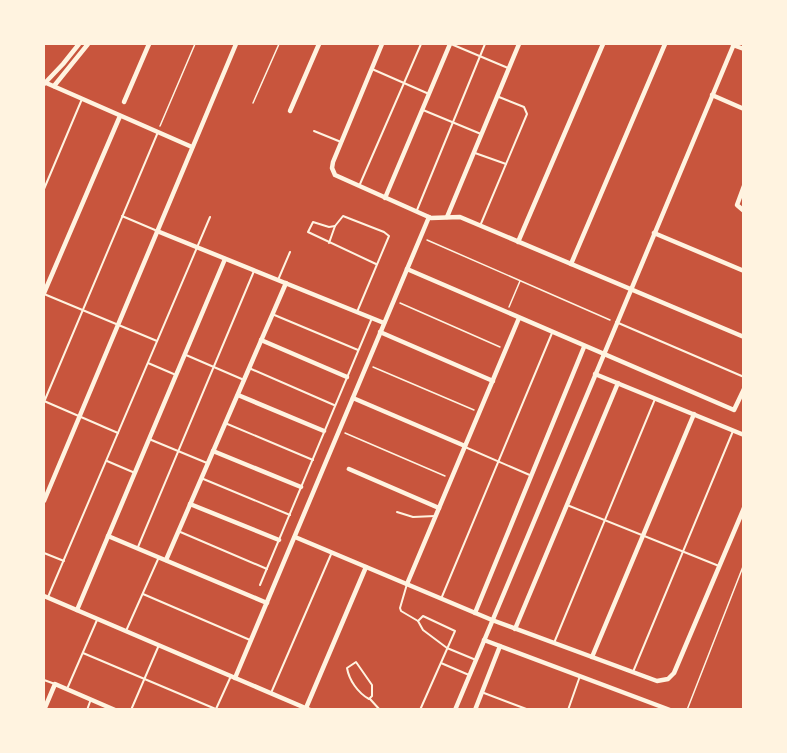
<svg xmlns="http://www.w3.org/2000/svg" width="787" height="753" font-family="Signika,sans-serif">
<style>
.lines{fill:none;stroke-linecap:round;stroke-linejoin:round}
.path{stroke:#fff3e0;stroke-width:1.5}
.service{stroke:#fff3e0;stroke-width:2}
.minor{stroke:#fff3e0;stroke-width:4.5}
</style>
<rect width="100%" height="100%" fill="#c8553d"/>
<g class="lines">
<g class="path">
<path d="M253,103L279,44"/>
<path d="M160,126L195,44"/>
<path d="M427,240L610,320"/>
<path d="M400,303L500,347"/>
<path d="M509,307L520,281"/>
<path d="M373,367L474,410"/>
<path d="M345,433L445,476"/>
<path d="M687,710L744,564"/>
</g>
<g class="service">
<path d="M451,44L508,68"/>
<path d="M372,69L429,94"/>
<path d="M423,110L481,134"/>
<path d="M314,131L341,142"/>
<path d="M475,153L506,164"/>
<path d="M360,184L421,44"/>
<path d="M44,189L82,99"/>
<path d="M417,210L485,44"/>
<path d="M122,216L155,230"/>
<path d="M335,226L329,227L313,222L308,232L376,264"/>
<path d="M480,226L527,114L524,107L499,97"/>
<path d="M329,243L335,226L343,216L384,232L389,236L357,312"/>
<path d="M278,280L290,252"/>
<path d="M44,294L157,341"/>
<path d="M272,314L358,350"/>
<path d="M616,322L744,377"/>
<path d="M186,355L244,380"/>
<path d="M148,363L176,375"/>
<path d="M249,368L334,405"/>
<path d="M44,401L118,433"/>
<path d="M44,402L158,132"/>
<path d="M225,423L313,460"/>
<path d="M149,439L207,463"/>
<path d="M465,447L532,476"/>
<path d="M107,461L135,473"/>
<path d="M201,478L290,515"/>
<path d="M567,505L719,566"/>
<path d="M397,512L413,517L435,516"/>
<path d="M178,531L267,569"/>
<path d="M138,547L254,271"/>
<path d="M44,553L64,561"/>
<path d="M407,584L400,608L401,611L418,621L423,630L447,648L476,660"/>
<path d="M260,585L372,318"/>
<path d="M143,594L250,640"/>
<path d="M48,597L210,217"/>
<path d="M441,599L552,333"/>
<path d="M418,621L423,616L455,631L420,710"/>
<path d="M126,631L159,557"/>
<path d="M554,643L655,399"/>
<path d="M83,653L218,710"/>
<path d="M356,662L372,685V696L369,699C358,693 349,680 347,668Z"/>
<path d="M441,663L469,675"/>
<path d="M633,672L733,431"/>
<path d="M44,680L55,684"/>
<path d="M67,689L97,620"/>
<path d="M271,693L332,552"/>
<path d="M484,693L529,710"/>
<path d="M370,699L380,710"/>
<path d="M216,709L231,676"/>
<path d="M87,710L91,699"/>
<path d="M131,710L159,645"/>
<path d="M568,710L580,676"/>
</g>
<g class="minor">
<path d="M382,44L333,162L332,168L335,175L431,218L460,217L744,337"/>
<path d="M733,45L744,49"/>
<path d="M44,82L192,147"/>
<path d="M44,84L63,64L79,44"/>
<path d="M54,86L88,44"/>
<path d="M712,95L744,109"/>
<path d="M124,102L149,44"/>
<path d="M290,111L319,44"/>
<path d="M744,186L737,205L744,211"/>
<path d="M385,198L450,44"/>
<path d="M447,217L519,44"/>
<path d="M157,231L384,323"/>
<path d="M654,233L744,271"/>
<path d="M518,242L603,44"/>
<path d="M571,264L665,44"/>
<path d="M407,269L734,410L744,389"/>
<path d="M44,293L120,116"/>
<path d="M380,332L493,381"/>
<path d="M261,340L347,377"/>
<path d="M595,374L744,435"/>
<path d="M238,395L324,431"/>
<path d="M353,398L465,446"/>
<path d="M213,451L301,487"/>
<path d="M349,469L439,508"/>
<path d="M44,501L236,44"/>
<path d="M190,504L279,540"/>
<path d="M108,536L267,603"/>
<path d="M295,537L492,620L657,681L668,679L674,673L744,508"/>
<path d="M166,560L286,283"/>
<path d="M407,584L519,318"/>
<path d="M44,596L310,710"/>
<path d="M77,610L225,259"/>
<path d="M475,613L584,347"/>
<path d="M515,629L618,383"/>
<path d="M484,640L670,710"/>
<path d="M592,657L694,414"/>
<path d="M235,678L429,217"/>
<path d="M306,708L366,567"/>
<path d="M44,710L55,684L115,710"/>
<path d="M455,710L734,44"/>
<path d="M475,710L500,646"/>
</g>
</g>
<rect width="787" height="753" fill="none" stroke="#fff3e0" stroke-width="90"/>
</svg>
